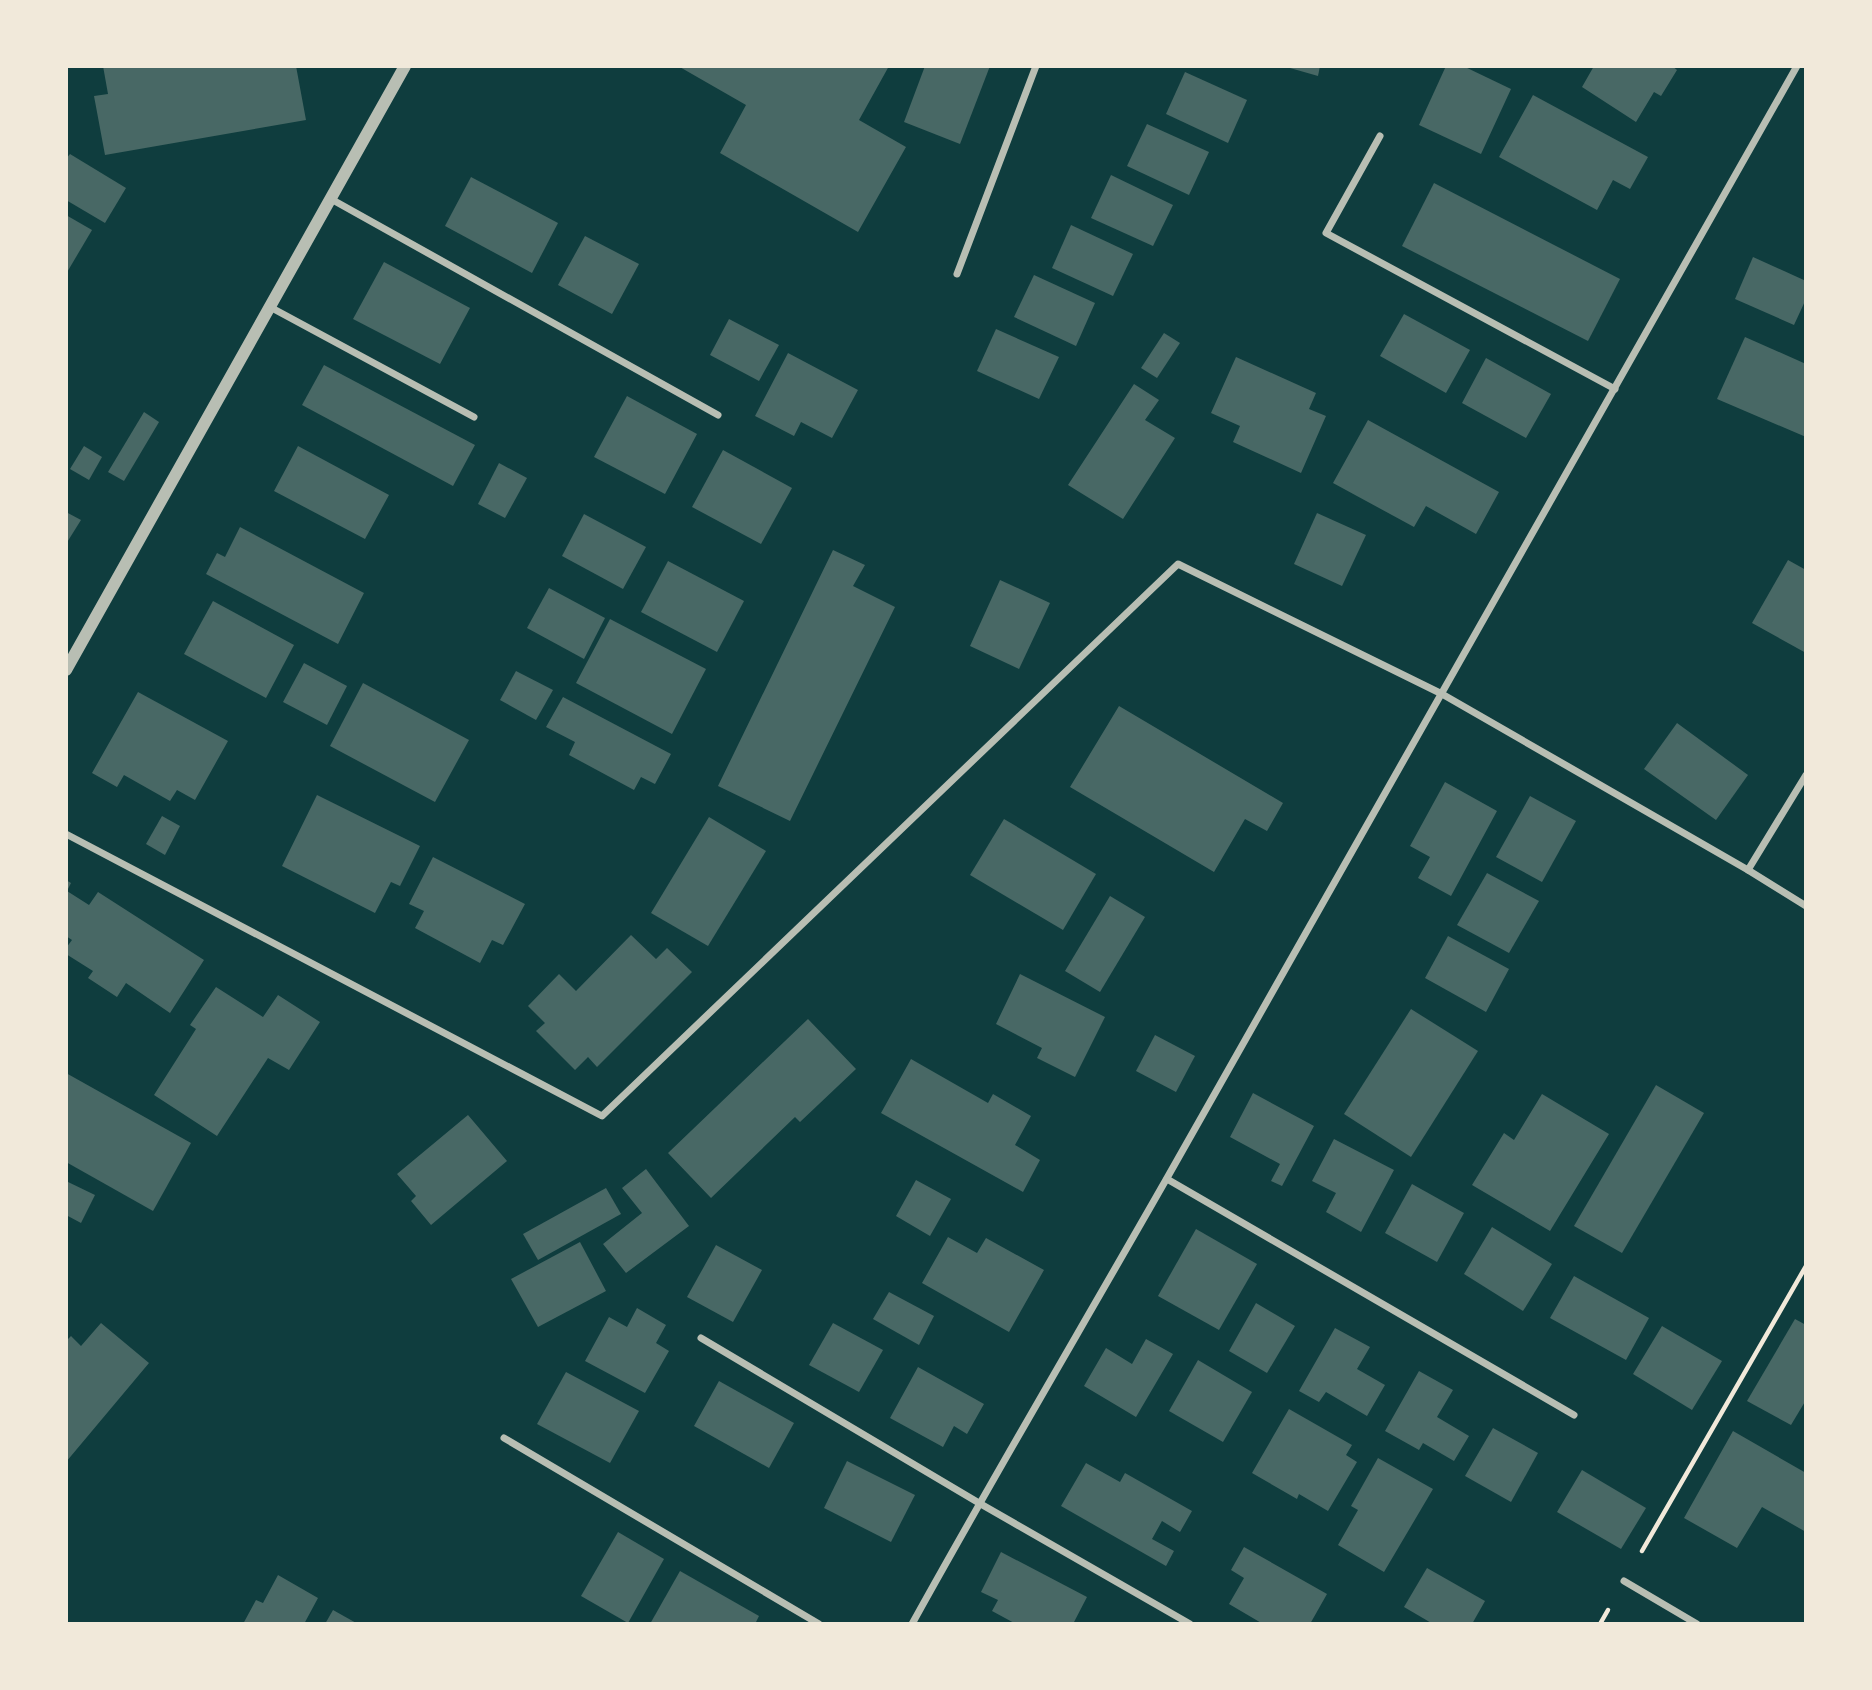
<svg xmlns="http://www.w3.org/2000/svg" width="1872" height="1690" font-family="'Exo 2',sans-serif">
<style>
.building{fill:#486865}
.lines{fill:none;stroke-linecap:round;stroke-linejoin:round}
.path{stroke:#f1e9da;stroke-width:4.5}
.minor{stroke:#b8beb3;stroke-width:7}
.tertiary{stroke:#b8beb3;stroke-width:12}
</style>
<rect width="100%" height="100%" fill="#0f3d3e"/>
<g class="building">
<path d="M103,66H296L306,120L105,155L94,96L108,94Z"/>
<path d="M678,66H889L859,120L906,147L858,232L720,153L746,105Z"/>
<path d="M925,66H990L960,144L904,122Z"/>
<path d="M1283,66H1320L1318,76Z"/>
<path d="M1446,66H1463L1511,89L1481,154L1419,125Z"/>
<path d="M1594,66H1672L1677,70L1661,96L1654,92L1636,122L1582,87Z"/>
<path d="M1185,72L1247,100L1228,143L1166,114Z"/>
<path d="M1533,95L1648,157L1630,189L1613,180L1597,210L1499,157Z"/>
<path d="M1147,124L1209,152L1189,195L1127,166Z"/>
<path d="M70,154L126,188L105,223L66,200V159Z"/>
<path d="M1111,175L1173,205L1153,246L1091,218Z"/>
<path d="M471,177L558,223L532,273L445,226Z"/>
<path d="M1434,183L1620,279L1588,341L1402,246Z"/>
<path d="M66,215L92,230L66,274Z"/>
<path d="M1071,225L1133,254L1113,296L1052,268Z"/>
<path d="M585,236L639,264L612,314L558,285Z"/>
<path d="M1753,257L1806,281V299L1794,325L1735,299Z"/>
<path d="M384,262L470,308L440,364L353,319Z"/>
<path d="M1034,275L1095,303L1076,346L1014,317Z"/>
<path d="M1404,314L1470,350L1446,393L1380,356Z"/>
<path d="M729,319L779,345L759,381L710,355Z"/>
<path d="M996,329L1059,357L1039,399L977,371Z"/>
<path d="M1164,333L1180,343L1157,378L1141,368Z"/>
<path d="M1745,337L1806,364V437L1717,399Z"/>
<path d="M788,353L858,390L832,438L801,422L794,436L755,416Z"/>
<path d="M1236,357L1316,393L1309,409L1326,416L1301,473L1233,442L1240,426L1211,413Z"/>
<path d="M1486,358L1551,394L1526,438L1462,403Z"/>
<path d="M324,365L475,445L453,486L302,405Z"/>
<path d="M1134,384L1159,400L1145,420L1175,438L1123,519L1068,485Z"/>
<path d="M627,396L697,434L665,494L594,457Z"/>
<path d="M144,412L159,422L124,481L108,472Z"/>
<path d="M1368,420L1499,492L1476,534L1426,506L1414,527L1333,483Z"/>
<path d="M84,446L102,457L89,480L70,469Z"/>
<path d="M298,446L389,495L365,539L274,491Z"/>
<path d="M723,450L792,488L761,544L692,507Z"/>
<path d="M499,463L527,478L505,518L478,504Z"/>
<path d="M66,512L81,520L66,544Z"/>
<path d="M1317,513L1366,535L1342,586L1294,564Z"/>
<path d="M584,514L646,547L623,589L562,556Z"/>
<path d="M240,527L364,593L338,644L206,574L217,553L225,557Z"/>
<path d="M833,550L865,565L853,586L895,607L790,821L718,786Z"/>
<path d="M1788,560L1806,570V653L1752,623Z"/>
<path d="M668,561L744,601L717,652L641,612Z"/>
<path d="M1000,580L1050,603L1019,669L970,646Z"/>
<path d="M549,588L605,618L584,659L527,628Z"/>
<path d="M213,601L294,645L266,698L184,654Z"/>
<path d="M610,619L706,669L672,734L576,683Z"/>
<path d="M304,663L347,686L327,725L283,702Z"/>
<path d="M516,671L553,690L536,720L500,700Z"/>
<path d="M363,683L469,740L435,802L330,746Z"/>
<path d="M138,692L228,741L195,800L177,790L170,801L124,775L117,787L92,773Z"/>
<path d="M563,697L671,754L655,784L641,777L634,790L569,755L575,742L546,727Z"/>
<path d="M1119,706L1283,803L1267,831L1245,819L1214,872L1070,787Z"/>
<path d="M1677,723L1748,775L1716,820L1644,769Z"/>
<path d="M1445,782L1497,811L1451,896L1418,878L1430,857L1410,846Z"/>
<path d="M317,795L420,846L400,886L391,882L375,913L282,866Z"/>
<path d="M1530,796L1576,821L1542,882L1496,857Z"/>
<path d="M162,816L180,826L165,855L146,844Z"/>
<path d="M709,817L766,851L708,946L651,913Z"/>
<path d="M1004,819L1096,874L1063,930L970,875Z"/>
<path d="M433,857L525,904L503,945L492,940L480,963L415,928L424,911L409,904Z"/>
<path d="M1487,873L1539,901L1509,953L1457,925Z"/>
<path d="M66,880L71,883L67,891L89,905L98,892L204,960L170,1013L126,983L117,997L88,978L93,971L66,954V948L72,940L66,936Z"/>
<path d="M1110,896L1145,917L1100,992L1065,971Z"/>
<path d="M631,935L656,959L667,948L692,972L597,1067L588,1057L575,1070L536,1031L545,1023L528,1006L559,974L576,991Z"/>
<path d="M1448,936L1509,969L1486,1012L1425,978Z"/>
<path d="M1020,974L1105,1017L1075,1077L1037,1058L1042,1048L996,1024Z"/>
<path d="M216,987L263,1017L278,995L320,1022L289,1070L268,1058L217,1136L154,1095L196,1029L190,1025Z"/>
<path d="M1411,1009L1478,1051L1411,1157L1344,1114Z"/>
<path d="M808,1019L856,1069L800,1122L795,1117L711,1198L668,1153Z"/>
<path d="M1155,1035L1195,1056L1176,1092L1136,1071Z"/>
<path d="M911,1059L988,1103L993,1094L1031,1116L1015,1145L1040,1160L1023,1192L881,1113Z"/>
<path d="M66,1073L191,1143L153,1211L66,1162Z"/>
<path d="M1656,1085L1704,1113L1622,1253L1574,1226Z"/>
<path d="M1253,1093L1314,1126L1282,1186L1271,1181L1280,1164L1230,1137Z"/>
<path d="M1542,1094L1609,1134L1550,1231L1472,1185L1504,1133L1514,1140Z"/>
<path d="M468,1115L507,1161L431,1225L411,1201L416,1196L397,1174Z"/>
<path d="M1334,1139L1394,1170L1361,1232L1326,1212L1336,1193L1312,1181Z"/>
<path d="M646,1169L689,1226L626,1273L603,1244L642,1213L622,1188Z"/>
<path d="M916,1180L951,1199L930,1236L896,1216Z"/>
<path d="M66,1181L95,1195L81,1223L66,1215Z"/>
<path d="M1412,1184L1464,1213L1437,1262L1385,1233Z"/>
<path d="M606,1188L621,1214L538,1260L523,1234Z"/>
<path d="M1492,1227L1552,1264L1523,1311L1464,1274Z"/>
<path d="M1196,1229L1257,1264L1219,1330L1158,1296Z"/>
<path d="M948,1237L977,1253L986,1238L1044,1270L1009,1332L922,1283Z"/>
<path d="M580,1242L606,1291L538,1327L511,1279Z"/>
<path d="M716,1245L762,1270L733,1322L687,1297Z"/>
<path d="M1574,1276L1649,1318L1626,1360L1550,1318Z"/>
<path d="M889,1292L934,1316L919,1345L873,1319Z"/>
<path d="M1256,1303L1295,1326L1267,1373L1229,1351Z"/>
<path d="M637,1308L666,1325L656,1343L669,1351L645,1393L585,1361L609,1317L627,1327Z"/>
<path d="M1795,1319L1806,1325V1400L1791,1425L1747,1401Z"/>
<path d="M101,1323L149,1363L66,1462V1341L71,1336L81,1346Z"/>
<path d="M833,1323L883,1350L859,1392L809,1365Z"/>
<path d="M1662,1326L1722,1361L1692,1410L1633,1374Z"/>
<path d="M1335,1328L1370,1347L1357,1369L1385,1385L1367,1416L1326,1392L1319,1402L1299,1391Z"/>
<path d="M1146,1339L1173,1354L1136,1417L1084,1386L1106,1348L1132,1364Z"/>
<path d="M1198,1360L1252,1392L1223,1442L1169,1411Z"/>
<path d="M918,1367L984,1404L967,1434L954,1426L943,1447L890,1418Z"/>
<path d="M1419,1371L1453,1390L1437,1417L1469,1436L1454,1461L1423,1443L1419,1450L1385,1431Z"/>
<path d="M566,1372L639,1411L610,1463L537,1424Z"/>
<path d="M719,1381L794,1423L769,1468L694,1426Z"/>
<path d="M1289,1409L1352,1445L1346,1455L1357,1462L1328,1511L1299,1494L1297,1499L1252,1473Z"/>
<path d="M1493,1428L1538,1453L1511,1502L1465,1476Z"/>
<path d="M1733,1431L1806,1473V1532L1762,1507L1737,1548L1684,1518Z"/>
<path d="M1378,1458L1433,1489L1384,1572L1338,1545L1358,1510L1351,1506Z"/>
<path d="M847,1461L915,1495L891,1542L824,1508Z"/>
<path d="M1086,1463L1120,1482L1125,1473L1192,1511L1180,1532L1162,1521L1152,1539L1174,1551L1166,1566L1061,1506Z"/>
<path d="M1582,1470L1646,1508L1621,1549L1557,1512Z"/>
<path d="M618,1532L664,1559L628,1623L581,1596Z"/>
<path d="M1244,1547L1327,1594L1310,1624H1263L1229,1604L1244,1578L1231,1570Z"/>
<path d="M1001,1552L1087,1597L1073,1624H1016L992,1611L998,1600L981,1592Z"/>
<path d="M1427,1568L1485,1601L1472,1624H1433L1404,1607Z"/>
<path d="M680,1571L759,1616L755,1624H650Z"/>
<path d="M278,1575L318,1598L304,1624H243L256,1600L263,1603Z"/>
<path d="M333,1610L358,1624H325Z"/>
</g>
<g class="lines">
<g class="path">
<path d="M1642,1551L1806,1266"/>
<path d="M1600,1624L1608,1610"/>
</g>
<g class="minor">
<path d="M1380,136L1326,233L1615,389"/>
<path d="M331,199L718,415"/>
<path d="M957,274L1036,66"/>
<path d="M270,307L474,417"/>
<path d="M66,834L602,1116L1178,564L1442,694L1748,870L1806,906"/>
<path d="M1748,870L1806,775"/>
<path d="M1167,1179L1574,1415"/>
<path d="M701,1338L979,1503L1190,1624"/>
<path d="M504,1438L819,1624"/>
<path d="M1624,1581L1697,1624"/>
<path d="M912,1624C995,1474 1082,1327 1167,1178C1379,809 1588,438 1797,66"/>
</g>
<path class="tertiary" d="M66,670L405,66"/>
</g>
<rect width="1872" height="1690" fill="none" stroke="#f1e9da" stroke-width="136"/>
</svg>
